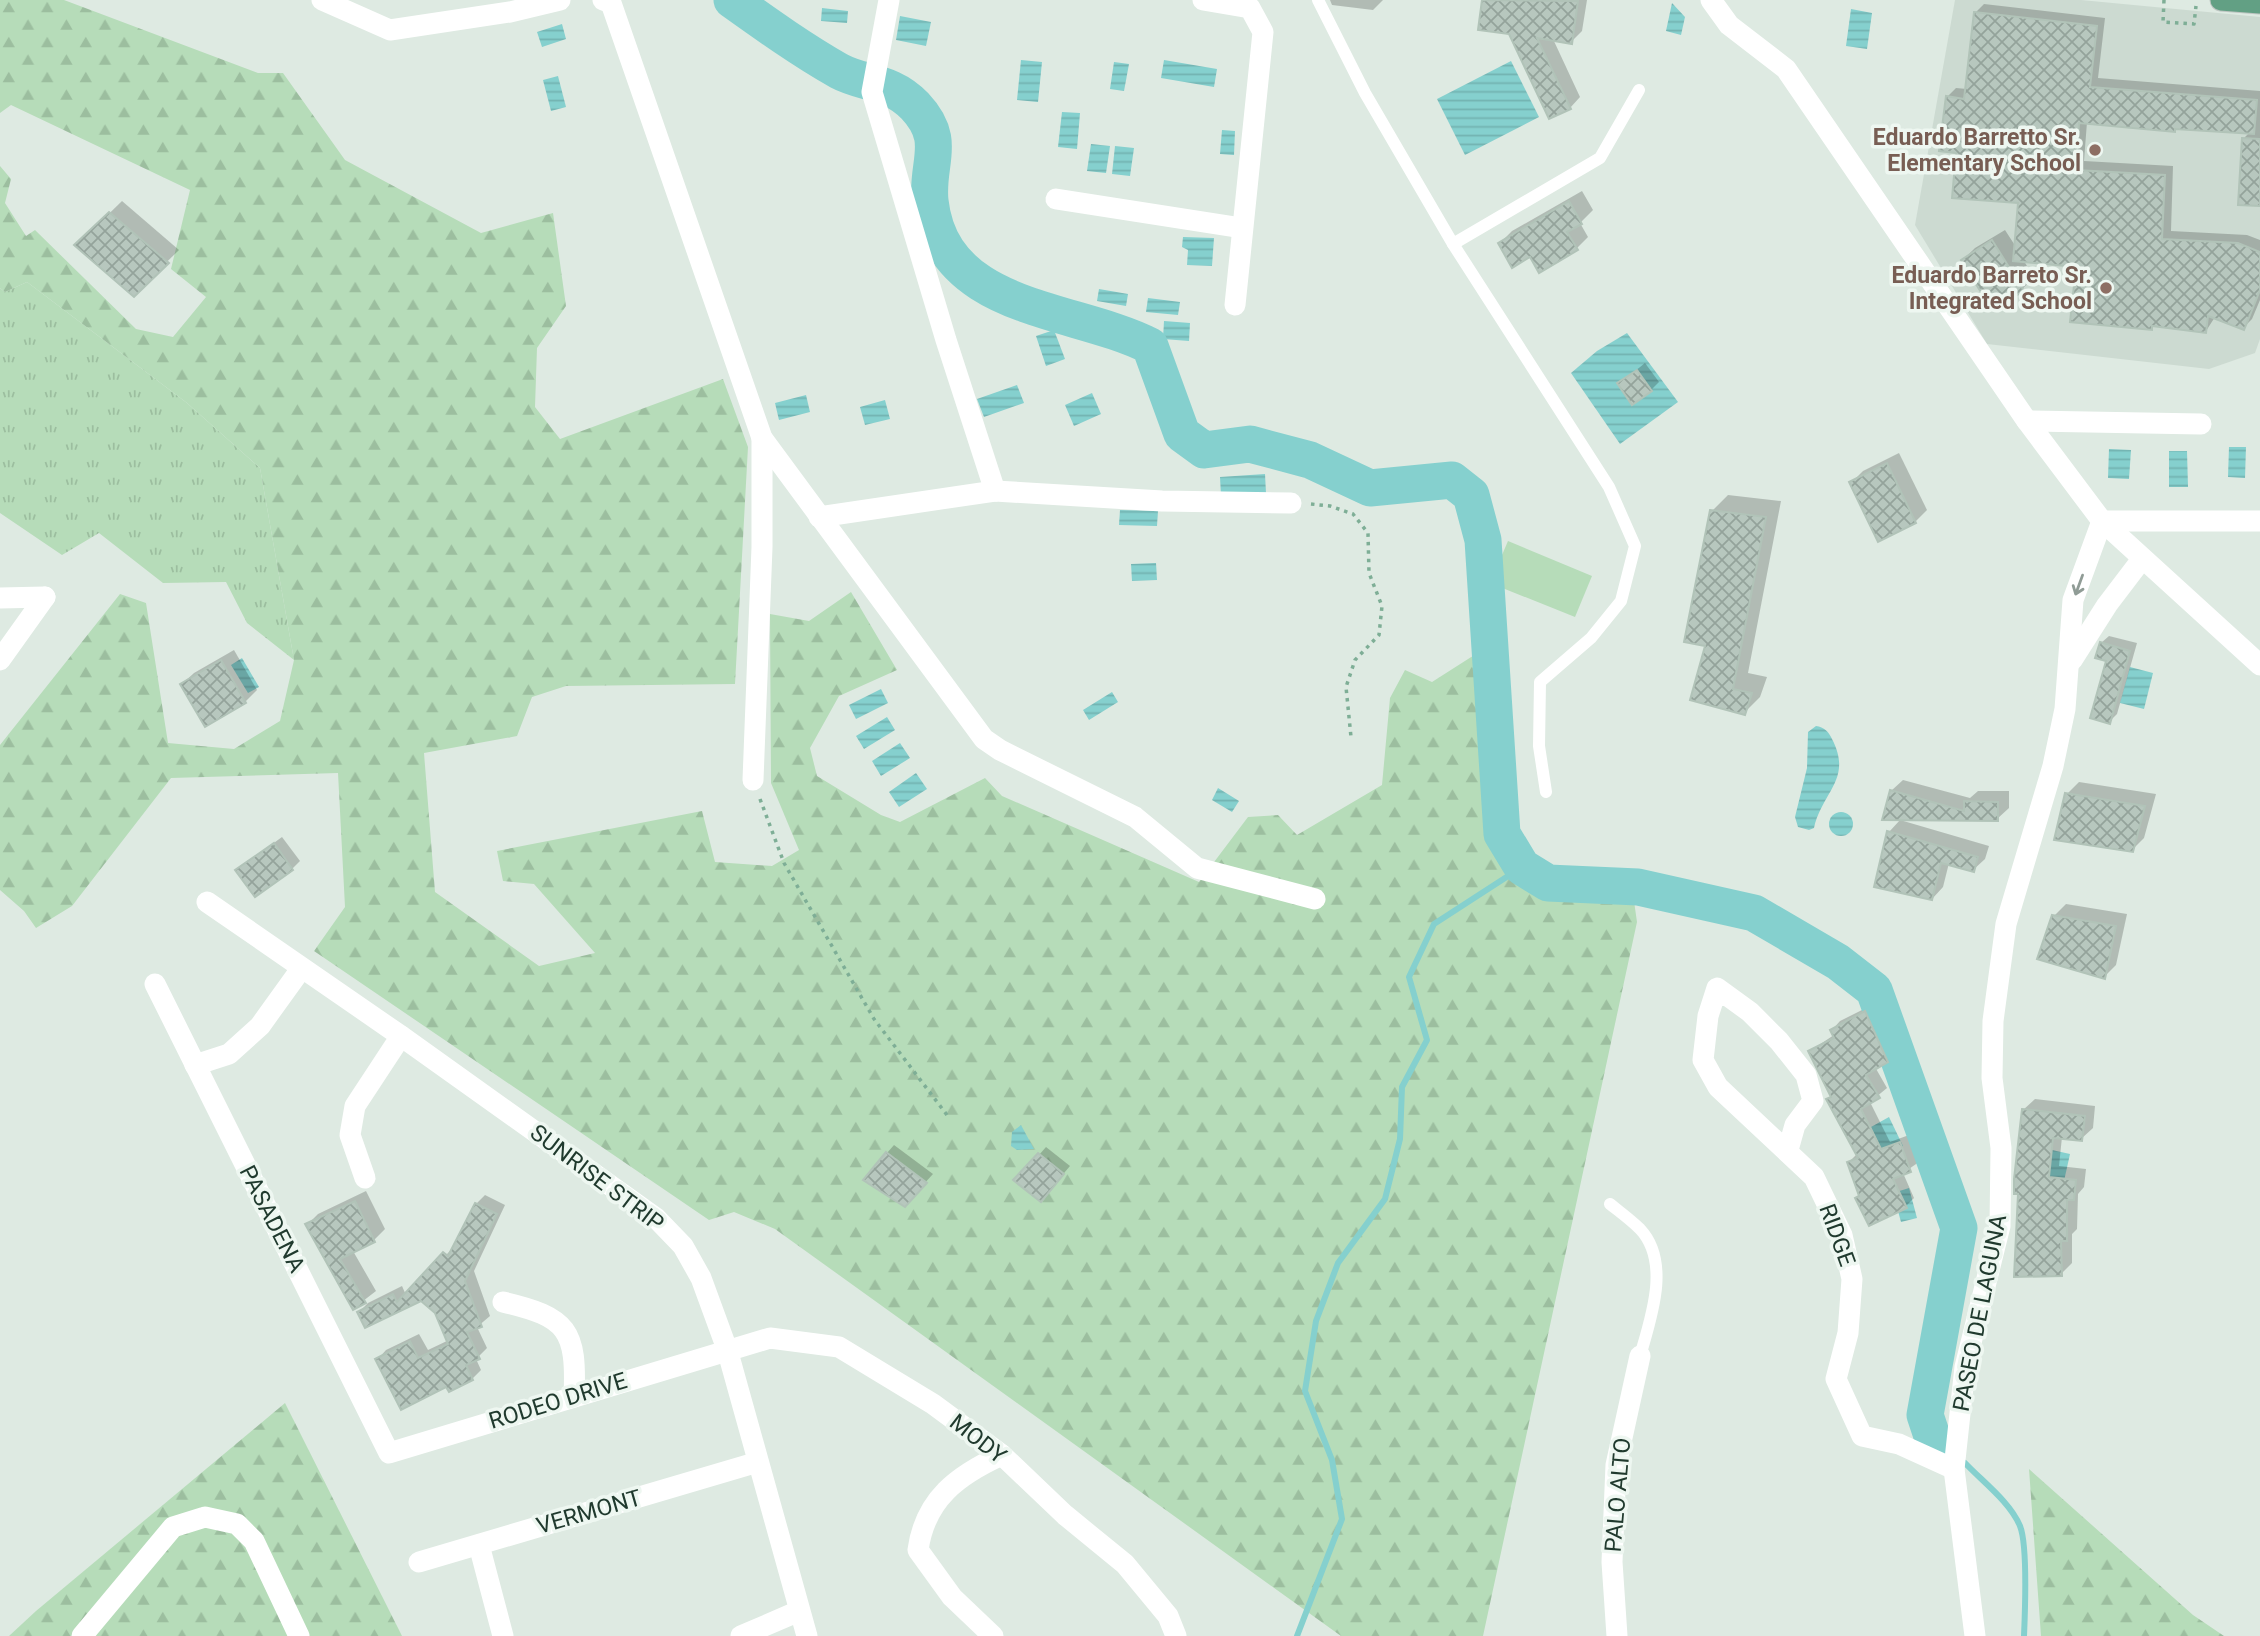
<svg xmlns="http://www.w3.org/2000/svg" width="2260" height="1636" font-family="Roboto,sans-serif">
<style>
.built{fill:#ccdad1}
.grass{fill:url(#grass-tufts)}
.forest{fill:url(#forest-firs)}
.pitch{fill:#b6dcb9}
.water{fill:url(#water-rules)}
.shadow{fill:#0003}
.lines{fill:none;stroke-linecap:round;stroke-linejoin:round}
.stream{stroke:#85d0ce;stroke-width:6}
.river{stroke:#85d0ce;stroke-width:37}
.building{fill:url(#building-cross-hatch);stroke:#b1c3b8;stroke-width:2}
.primary-casing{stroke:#bcc4c0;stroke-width:23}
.path{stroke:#7eae96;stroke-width:3.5;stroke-dasharray:3.5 5;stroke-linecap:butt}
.lane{stroke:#fff;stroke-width:12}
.street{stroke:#fff;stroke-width:21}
.primary{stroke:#62a084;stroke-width:21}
.oneway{stroke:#909c96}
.education-dot{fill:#8d6e63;stroke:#eef7f1;stroke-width:2.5}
.labels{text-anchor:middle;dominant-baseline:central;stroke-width:7;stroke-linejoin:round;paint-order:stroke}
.education-label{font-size:23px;font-weight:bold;fill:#785e54;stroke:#eef7f1;text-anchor:end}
.street-label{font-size:23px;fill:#203a2e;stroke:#eef7f1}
</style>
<defs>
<pattern id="grass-tufts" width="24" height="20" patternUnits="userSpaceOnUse" patternTransform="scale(1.75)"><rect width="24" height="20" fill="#b6dcb9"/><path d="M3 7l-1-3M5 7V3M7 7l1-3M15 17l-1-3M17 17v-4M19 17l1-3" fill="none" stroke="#9cbe9f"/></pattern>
<pattern id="forest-firs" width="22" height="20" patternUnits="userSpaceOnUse" patternTransform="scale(1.75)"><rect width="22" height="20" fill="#b6dcb9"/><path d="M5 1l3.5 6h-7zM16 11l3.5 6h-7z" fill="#9cbe9f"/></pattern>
<pattern id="water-rules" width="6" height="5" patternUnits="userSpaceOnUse" patternTransform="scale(1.75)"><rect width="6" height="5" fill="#85d0ce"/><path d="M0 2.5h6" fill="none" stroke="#73b3b1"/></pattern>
<pattern id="building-cross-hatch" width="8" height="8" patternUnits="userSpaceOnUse" patternTransform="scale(1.75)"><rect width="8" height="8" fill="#b7c7be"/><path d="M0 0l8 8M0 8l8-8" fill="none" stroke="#94a39b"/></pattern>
</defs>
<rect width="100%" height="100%" fill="#deeae2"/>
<path class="built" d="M1955,0H2081L2260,17V339L2255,353L2209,369L1987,344L1915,225Z"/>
<path class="grass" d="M27,282L187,403L260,468L294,660L247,623L226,582L163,583L99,533L62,555L0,513V288L5,292Z"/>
<g class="forest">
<path d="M0,0H64L258,73H283L345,160L481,233L553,213L566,306L537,348L535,407L560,439L723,379L748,447L735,684L566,686L532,697L517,736L424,753L435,892L539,966L595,953L534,884L503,881L497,851L702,811L715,862L772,866L799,850L771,783L770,614L809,621L851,592L897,670L839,696L810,748L817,776L881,815L900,822L985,778L1002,796L1199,882L1248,817L1278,815L1297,835L1382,785L1390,698L1405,670L1432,682L1490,645L1502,834L1522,867L1549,884L1634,901L1637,922L1483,1636H1341L775,1229L734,1212L709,1220L314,951L345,907L338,773L171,778L72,906L36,928L24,911L0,890V745L120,594L146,603L168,743L234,749L280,721L294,660L260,468L187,403L27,282L5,292L0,288V166L11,179L5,203L26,236L35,230L136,329L173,337L206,297L171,269L190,190L11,105L0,113Z"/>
<path d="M285,1403L402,1636H9L36,1611Z"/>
<path d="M2029,1469L2193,1615L2224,1636H2041Z"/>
</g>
<path class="pitch" d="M1508,541L1592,576L1575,617L1490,583Z"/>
<g class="water">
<path d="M1672,3L1685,17L1681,35L1666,31Z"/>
<path d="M822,8L848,11L847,23L821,21Z"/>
<path d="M1851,9L1872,13L1867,49L1846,46Z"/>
<path d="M900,16L931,22L926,46L896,40Z"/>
<path d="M562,24L566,39L542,47L537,32Z"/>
<path d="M1021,60L1042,62L1038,102L1017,100Z"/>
<path d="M1164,60L1217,69L1214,87L1161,78Z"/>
<path d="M1511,61L1539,117L1465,155L1437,99Z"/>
<path d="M1114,62L1129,64L1124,91L1110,89Z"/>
<path d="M558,76L566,107L551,111L543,80Z"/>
<path d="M1062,112L1080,113L1077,149L1058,147Z"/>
<path d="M1222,130L1235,131L1234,155L1220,154Z"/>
<path d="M1091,144L1110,146L1106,173L1087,171Z"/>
<path d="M1115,146L1134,148L1130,176L1112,174Z"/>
<path d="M1183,237L1214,238L1212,266L1187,265L1188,250L1182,247Z"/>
<path d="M1099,289L1128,294L1126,306L1097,301Z"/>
<path d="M1148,298L1180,302L1178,315L1146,312Z"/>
<path d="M1164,321L1190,323L1189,341L1163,339Z"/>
<path d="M1054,330L1065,359L1046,366L1036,336Z"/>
<path d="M1627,333L1678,402L1620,444L1571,373L1597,351Z"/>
<path d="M1017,385L1024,403L984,417L977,399Z"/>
<path d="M1092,393L1101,414L1074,426L1065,405Z"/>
<path d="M806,395L810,412L779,420L775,403Z"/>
<path d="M885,400L890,419L865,425L860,407Z"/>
<path d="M2229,447H2246L2245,478L2228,477Z"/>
<path d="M2109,449L2131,450L2129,479L2108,478Z"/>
<path d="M2169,451H2187L2188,487H2169Z"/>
<path d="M1265,474L1266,493L1221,496L1220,477Z"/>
<path d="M1120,510L1158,511L1157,526L1119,525Z"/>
<path d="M1156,563L1157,580L1132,581L1131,564Z"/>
<path d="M242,658L259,687L248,693L231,665Z"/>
<path d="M2130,667L2153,673L2144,709L2120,703Z"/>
<path d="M881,689L888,703L856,719L849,705Z"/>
<path d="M1112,692L1118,702L1089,720L1083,710Z"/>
<path d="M887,717L895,730L864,749L856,736Z"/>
<path d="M1816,726C1824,727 1829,732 1832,739C1853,779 1822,792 1814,828L1809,830L1798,827L1795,817L1807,768L1808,732Z"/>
<path d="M900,743L910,758L881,776L872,761Z"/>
<path d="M916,773L927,789L899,807L889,792Z"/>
<path d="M1218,788L1239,801L1232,812L1212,800Z"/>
<circle cx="1841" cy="824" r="12"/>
<path d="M1889,1117L1903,1146L1884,1155L1871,1127Z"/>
<path d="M1021,1125L1034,1149L1017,1150L1011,1146L1012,1132Z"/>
<path d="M2052,1150L2070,1154L2062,1190L2044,1186Z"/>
<path d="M1909,1188L1917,1218L1901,1222L1893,1193Z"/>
</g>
<g class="shadow">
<path d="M1330,0H1383L1373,10L1332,5Z"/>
<path d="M1484,0H1587L1582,31L1571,42L1553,39L1580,97L1570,108L1510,33L1480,28Z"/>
<path d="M1984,4L2105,18L2098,78L2260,91V205L2244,138L2250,132L2177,127L2174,131L2087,122L2084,161L2173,166L2171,231L2247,235L2260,240V300L2252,319L2243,328L2215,317L2206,331L2155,325L2151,329L2078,265L2024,261L2034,278L2022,289L1963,260L1975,248L2005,230L2016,247L2019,201L1958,152L1947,97L1956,88L1967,89L1975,13Z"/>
<path d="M1582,191L1593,210L1580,223L1588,237L1576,249L1531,255L1500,243L1512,231Z"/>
<path d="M122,201L179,250L134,294L77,245Z"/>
<path d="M1645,363L1659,382L1651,390L1619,384Z"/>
<path d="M1899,453L1927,510L1915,522L1851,483L1863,471Z"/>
<path d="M1728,495L1781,501L1748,673L1767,677L1760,697L1744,713L1708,645L1712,511Z"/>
<path d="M2109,636L2137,643L2117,714L2109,722L2108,660L2101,643Z"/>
<path d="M234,650L257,690L245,702L205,725L182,684L194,673Z"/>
<path d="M1903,780L1970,798L1978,791H2009V808L1997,819L1884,818L1891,791Z"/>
<path d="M2079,782L2156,794L2144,838L2132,850L2067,794Z"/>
<path d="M1900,820L1989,846L1985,859L1973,870L1949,863L1943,887L1932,899L1889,832Z"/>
<path d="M282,837L300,861L292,869L237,870Z"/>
<path d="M2066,904L2127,914L2116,965L2104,977L2054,916Z"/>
<path d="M1874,1004L1895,1052L1875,1067L1887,1088L1870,1102L1890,1142L1909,1135L1919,1162L1903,1173L1914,1198L1906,1206L1861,1195L1849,1162L1857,1154L1810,1051L1834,1035L1832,1030L1840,1021Z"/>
<path d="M2035,1099L2095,1106L2093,1128L2081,1139L2062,1137L2059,1166L2086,1169L2084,1187L2078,1194L2077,1229L2072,1234V1263L2061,1274L2023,1110Z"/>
<path d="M894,1145L933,1174L912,1197L887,1153Z"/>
<path d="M1046,1147L1070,1166L1048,1192L1039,1155Z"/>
<path d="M366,1191L385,1229L373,1241L353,1251L376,1291L354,1308L307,1225L318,1214Z"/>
<path d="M485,1195L505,1205L474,1271L490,1316L477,1327L487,1348L476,1359L481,1370L472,1379L447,1384L378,1359L386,1350L419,1334L428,1350L449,1340L437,1312L422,1299L359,1312L368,1303L402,1286L406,1295L455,1246L476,1204Z"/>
</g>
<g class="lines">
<g class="stream">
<path d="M1965,1463C1983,1482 2010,1502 2020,1526C2028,1546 2025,1612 2024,1636"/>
<path d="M1297,1636L1342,1519L1332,1460L1305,1391L1316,1321L1338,1263L1385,1199L1400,1139L1402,1087L1427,1040L1409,977L1434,924L1522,867"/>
</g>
<path class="river" d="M732,0C767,25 802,50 839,71C865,85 890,80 915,106C948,141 926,162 930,201C942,312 1074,307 1150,346L1182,434L1204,450L1250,444L1310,460L1370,488L1452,480L1471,495L1483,540L1502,834L1522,867L1548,883L1638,887L1754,913L1838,962L1874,990L1959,1228L1925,1415L1935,1445"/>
</g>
<g class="building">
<path d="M1482,0L1578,1L1572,44L1537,38L1571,109L1549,119L1509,34L1478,30Z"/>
<path d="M1974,12L2097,26L2090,87L2257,100L2254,134L2175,129V132L2079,123L2076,170L2165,175L2162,239L2238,243L2260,252V290L2244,330L2208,316L2206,333L2152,326V330L2070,322L2076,267L2013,261L2018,203L1952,198L1956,153L1939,151L1946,96L1964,99Z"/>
<path d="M2242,138L2260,139V206L2238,205Z"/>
<path d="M1569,201L1582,224L1567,232L1578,250L1539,273L1530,257L1512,268L1498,243Z"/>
<path d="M109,212L169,263L134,297L74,245Z"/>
<path d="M1992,240L2024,291L1992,310L1961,260Z"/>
<path d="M1637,370L1652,391L1632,405L1617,383Z"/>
<path d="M1887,463L1916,523L1878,542L1849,482Z"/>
<path d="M1710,510L1766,517L1733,689L1752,693L1745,715L1690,700L1705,646L1684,642Z"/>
<path d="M2100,642L2130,651L2110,724L2090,718L2106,661L2095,658Z"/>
<path d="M221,660L246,703L205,727L180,684Z"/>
<path d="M1890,790L1964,811V801L1998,802V821L1882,820Z"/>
<path d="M2065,793L2145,806L2133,852L2054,840Z"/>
<path d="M1887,831L1978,857L1974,872L1941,863L1932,900L1874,887Z"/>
<path d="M274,843L293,870L255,897L235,870Z"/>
<path d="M2052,915L2116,926L2105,979L2037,959Z"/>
<path d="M1865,1011L1888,1062L1866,1075L1880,1098L1861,1109L1881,1149L1900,1142L1911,1172L1893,1179L1907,1208L1869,1226L1855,1198L1859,1196L1847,1162L1858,1158L1826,1099L1831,1097L1808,1051L1834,1038L1830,1030Z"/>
<path d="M2022,1109L2085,1116L2082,1141L2053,1138L2049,1177L2076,1180L2074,1200H2067V1241H2061L2062,1276L2014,1277L2018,1194H2014V1179Z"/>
<path d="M886,1152L927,1183L905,1207L863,1180Z"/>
<path d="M1038,1153L1064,1174L1041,1202L1013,1180Z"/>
<path d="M355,1201L375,1242L340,1259L366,1303L353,1310L305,1224Z"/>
<path d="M475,1203L497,1214L465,1281L482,1327L467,1332L480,1359L466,1365L473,1380L449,1392L446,1387L401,1410L375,1359L410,1341L418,1358L448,1344L435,1313L421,1301L365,1328L357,1312L393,1294L397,1302L443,1252L448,1256Z"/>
</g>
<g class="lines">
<defs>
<path id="primary" d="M2221,0L2260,3"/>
</defs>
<use href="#primary" class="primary-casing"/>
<g class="path">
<path d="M2164,0L2163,22L2194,24L2196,6"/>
<path d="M1311,504L1330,506L1353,514L1368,533L1369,573L1382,606L1379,635L1355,660L1346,687L1351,737"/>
<path d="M760,799L784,863L874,1019L947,1115"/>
</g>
<g class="lane">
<path d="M1318,0L1365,93L1453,244L1609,487L1635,546L1621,601L1591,638L1540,682L1539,746L1546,792"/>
<path d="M1453,244L1600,158L1639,90"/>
<path d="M1610,1204C1620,1212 1631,1220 1640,1229C1671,1262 1651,1318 1640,1356"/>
</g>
<g class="street">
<path d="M322,0L390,30L510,12L560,0"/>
<path d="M603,0L611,3L762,438L984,739L1000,750L1135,817L1197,868L1315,899"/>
<path d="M889,0L872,92L946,340L995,491"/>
<path d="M1203,0L1250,8L1263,32L1235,305"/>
<path d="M1711,0L1729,25L1786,69L2027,421L2102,521L2260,665"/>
<path d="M1056,199L1242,228"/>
<path d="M2027,421L2201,424"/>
<path d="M819,517L995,491L1162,501L1291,503"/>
<path d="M2102,521H2260"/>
<path d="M0,598L45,597"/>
<path d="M0,660L45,597"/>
<path d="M2072,660L2107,605L2142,559"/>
<path d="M753,780L762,547V438"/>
<path d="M207,902L401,1036L656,1218L683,1246L701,1278L727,1349L807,1636"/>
<path d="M155,984L389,1453L770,1338L839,1347L933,1404L1002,1455L1065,1515L1125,1564L1168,1616L1176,1636"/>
<path d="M195,1065L229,1054L260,1026L301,969"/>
<path d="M1788,1150L1795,1125L1813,1101L1806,1075L1779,1041L1750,1012L1717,988L1708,1016L1703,1060L1718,1087L1814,1177L1842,1235L1852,1279L1848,1333L1836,1379L1862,1436L1899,1444L1954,1469"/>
<path d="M365,1178L350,1135L355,1106L401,1036"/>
<path d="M503,1302C568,1317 577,1330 574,1397"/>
<path d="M479,1545L503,1636"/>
<path d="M419,1562L758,1462"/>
<path d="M82,1636L173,1527L205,1517L237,1524L254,1541L299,1636"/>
<path d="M741,1636L799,1611"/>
<path d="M993,1636L952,1597L918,1550C925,1499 958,1475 1002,1455"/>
<path d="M1617,1636L1612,1562L1616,1465L1640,1356"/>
<path d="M1975,1636L1954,1469L1965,1367L2000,1226L2001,1148L1992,1078L1993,1021L2006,924L2053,766L2065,709L2073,600L2102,521"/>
</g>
<use href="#primary" class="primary"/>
</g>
<defs><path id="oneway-shaft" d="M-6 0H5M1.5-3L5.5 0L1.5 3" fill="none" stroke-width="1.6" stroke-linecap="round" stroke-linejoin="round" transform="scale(1.75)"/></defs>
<use class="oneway" href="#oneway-shaft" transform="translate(2079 585) rotate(110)"/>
<g class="education-dot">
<circle cx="2095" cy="150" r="7"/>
<circle cx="2106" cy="288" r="7"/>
</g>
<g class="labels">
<g class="education-label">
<text x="2081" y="137">Eduardo Barretto Sr.<tspan x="2081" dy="26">Elementary School</tspan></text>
<text x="2092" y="275">Eduardo Barreto Sr.<tspan x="2092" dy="26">Integrated School</tspan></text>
</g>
<g class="street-label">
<text transform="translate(597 1178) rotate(37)">SUNRISE STRIP</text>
<text transform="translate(272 1219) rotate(63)">PASADENA</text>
<text transform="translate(1837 1235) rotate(70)">RIDGE</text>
<text transform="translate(1980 1313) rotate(-79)">PASEO DE LAGUNA</text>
<text transform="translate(558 1401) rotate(-17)">RODEO DRIVE</text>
<text transform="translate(978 1439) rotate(38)">MODY</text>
<text transform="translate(1618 1495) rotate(-85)">PALO ALTO</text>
<text transform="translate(589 1512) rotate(-16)">VERMONT</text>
</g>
</g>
</svg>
